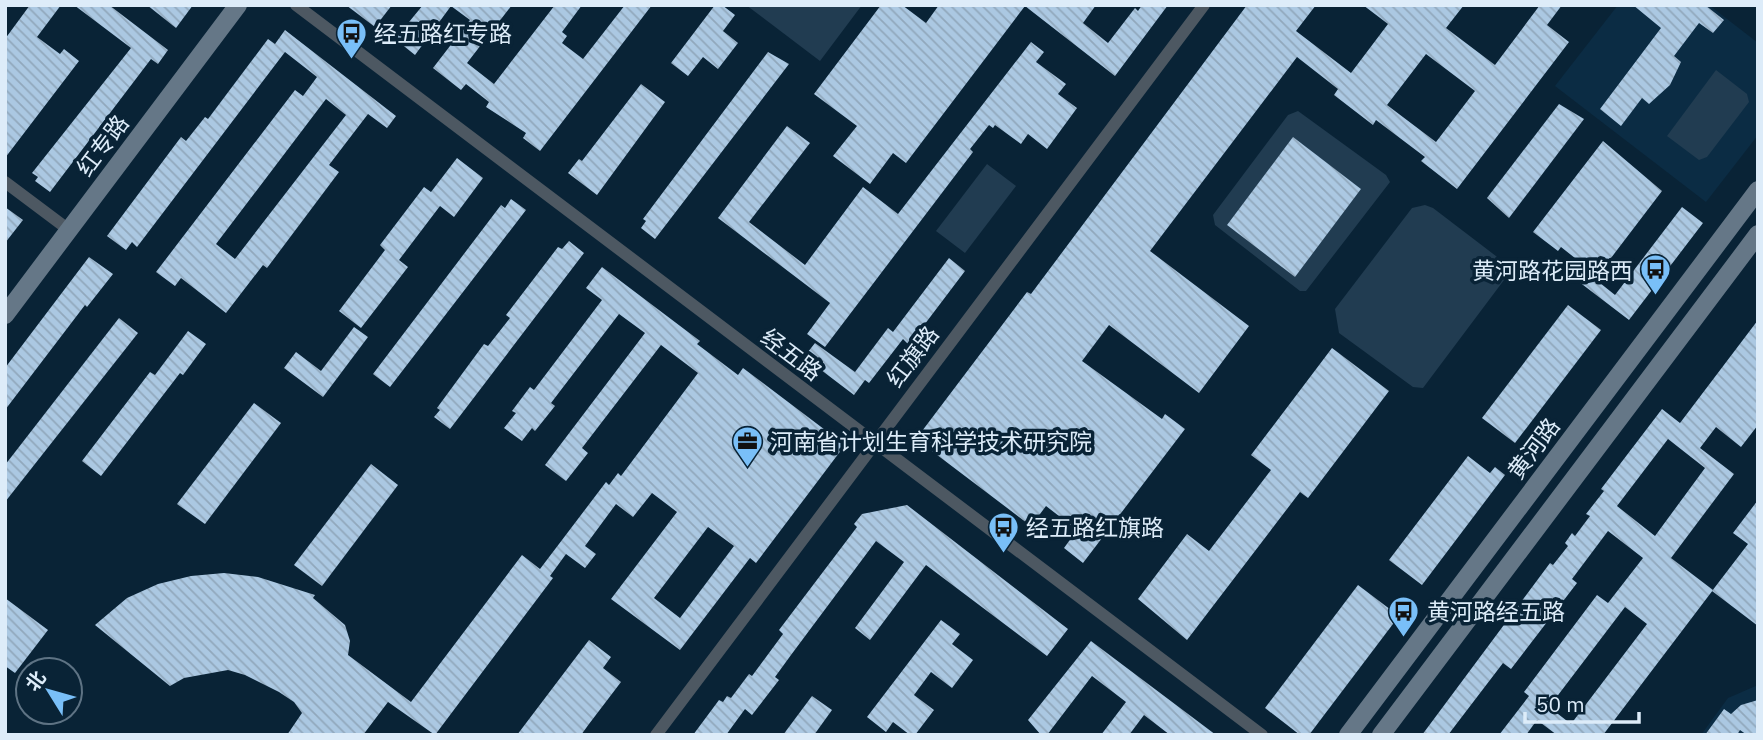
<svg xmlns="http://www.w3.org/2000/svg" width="1763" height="740" font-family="'IBM Plex Sans','Noto Sans SC',sans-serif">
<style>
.built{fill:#0b2c44}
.green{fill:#213c51;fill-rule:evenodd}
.building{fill:url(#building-back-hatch);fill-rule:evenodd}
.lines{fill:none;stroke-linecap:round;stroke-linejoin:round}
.street{stroke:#4d5862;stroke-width:12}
.secondary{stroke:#657787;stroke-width:18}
.labels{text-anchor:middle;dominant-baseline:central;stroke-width:7;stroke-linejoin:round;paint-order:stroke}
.poi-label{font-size:23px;fill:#ddecf9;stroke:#092336;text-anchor:start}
.street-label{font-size:23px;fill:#ddecf9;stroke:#092336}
</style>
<defs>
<pattern id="building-back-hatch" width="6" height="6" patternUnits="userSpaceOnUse" patternTransform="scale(1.75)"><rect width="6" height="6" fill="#abc8e2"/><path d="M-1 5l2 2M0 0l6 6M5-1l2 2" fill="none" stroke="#91a8bc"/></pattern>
</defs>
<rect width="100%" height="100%" fill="#092336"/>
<g class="built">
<path d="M1618,5H1709L1758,43V135L1706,202L1555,86Z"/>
<path d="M1758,685V735H1701L1728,698Z"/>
</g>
<g class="green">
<path d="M746,5H862L820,61Z"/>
<path d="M1716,70L1747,94L1749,102L1707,157L1699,160L1667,136Z"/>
<path d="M1298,111L1386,175L1390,182L1306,291H1300L1215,225L1213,215L1288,115ZM1293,138L1361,189L1295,277L1227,225Z"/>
<path d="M987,164L1016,186L965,253L936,231Z"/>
<path d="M1425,205L1433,208L1509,266L1510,272L1423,388L1413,387L1339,333L1335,309L1412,208Z"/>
</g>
<g class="building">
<path d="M30,5H61L37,37L60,54L64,49L79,61L5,158V39Z"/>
<path d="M74,5H109L168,50L158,64L151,59L50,192L35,181L38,177L32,173L131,48Z"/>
<path d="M147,5H193L176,28Z"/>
<path d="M346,5H392L375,27Z"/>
<path d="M423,5H512L467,63L494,84L555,5H582L562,32L567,36L562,43L583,59L625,5H652L540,151L523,138L526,133L486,107L489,102L466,84L461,90L433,68L470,20L451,6L415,55L395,39Z"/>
<path d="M715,5H722L735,15L723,31L738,43L718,69L703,57L688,76L671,63Z"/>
<path d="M881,5H902L926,23L939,5H1096L1083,23L1108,43L1135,8L1138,11L1142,5H1168L1115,76L1025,6L906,163L893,153L870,184L833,156L857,126L814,94Z"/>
<path d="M1247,5H1316L1296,31L1351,73L1388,24L1363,5H1464L1446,28L1495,65L1540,5H1562L1547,25L1569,42L1457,189L1421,161L1425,157L1376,120L1373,125L1334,95L1338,89L1297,57L1150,251L1249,326L1199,393L1109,325L1082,361L1162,419L1165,414L1185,429L1083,563L1064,548L1077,530L1046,506L1031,526L916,439L1027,292L1031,294ZM1426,54L1475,91L1436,142L1387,105Z"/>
<path d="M1633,5H1705L1724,20L1713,33L1699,23L1674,56L1681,62L1670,85L1649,104L1642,98L1621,126L1600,109L1661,28Z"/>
<path d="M285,30L396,116L387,128L368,114L329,165L339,172L267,268L263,265L226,313L181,278L175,286L156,272L295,90L303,96L317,77L285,52L137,247L132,242L126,250L107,236L181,137L186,141L205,117L208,119L268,39L275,44ZM326,99L346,115L235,259L216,244Z"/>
<path d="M1031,42L1044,52L1036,62L1066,84L1058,94L1077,108L1047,149L1028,134L1021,144L995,125L993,128L989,125L970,149L973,152L825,347L807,334L830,303L718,218L787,126L810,143L749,222L805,265L863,187L898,214Z"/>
<path d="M768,52L789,64L655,239L641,228L646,221L643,219Z"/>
<path d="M641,84L665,102L597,195L568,173L579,159L582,161Z"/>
<path d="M1559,104L1584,119L1509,218L1487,198Z"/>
<path d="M1293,137L1361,189L1295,277L1227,225Z"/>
<path d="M1603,141L1662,191L1595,279L1615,295L1682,207L1703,223L1629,320L1570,275L1580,262L1561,247L1558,251L1533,232Z"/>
<path d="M457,158L483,178L454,217L440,206L399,260L408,267L361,328L339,311L385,250L380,245L424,187L431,192Z"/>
<path d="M511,199L526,210L390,387L373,374L501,205L505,208Z"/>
<path d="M5,207L23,220L5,243Z"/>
<path d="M569,241L584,253L450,429L434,417L440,410L437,408L484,344L488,346L510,318L506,315L558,247L562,249Z"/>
<path d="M89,257L113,274L87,307L85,305L5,410V368Z"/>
<path d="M949,258L965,271L909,345L903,339L869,383L865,380L854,395L804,357L815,343L855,372L888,328L893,332Z"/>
<path d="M602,267L700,341L697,344L738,375L743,368L845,445L756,563L750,558L680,650L611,599L677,512L652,493L633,517L616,504L585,546L596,554L585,568L566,554L550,576L553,578L435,735L388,702L363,735H287L302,713L294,702L279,692L245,675L228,670L184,678L170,686L95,625L127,598L158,584L191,576L224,573L258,577L315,595L313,598L345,625L350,641L348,655L411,702L522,555L540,569L606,482L609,485L618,473L621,476L698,373L661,345L582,448L588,453L566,481L545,465L645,333L619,314L551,403L555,406L535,431L532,428L522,441L504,428L516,413L512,411L530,387L534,390L602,300L586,288ZM708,527L734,546L680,618L654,598Z"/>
<path d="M1568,305L1601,330L1515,443L1482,418Z"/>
<path d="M119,318L138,333L5,502V465Z"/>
<path d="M1758,320V425L1741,447L1716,427L1700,448L1734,474L1671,558L1713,590L1603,735H1557L1537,720L1526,735H1499L1529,696L1524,692L1597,595L1608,603L1643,558L1608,531L1572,579L1577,583L1511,669L1503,663L1448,735H1422L1550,563L1553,565L1568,546L1565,543L1572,533L1575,536L1590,516L1586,514L1604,491L1601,489L1662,409L1680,423ZM1668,439L1705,468L1655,536L1617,506ZM1625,607L1647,624L1571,724L1549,707Z"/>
<path d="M354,327L368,337L323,397L284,368L296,352L321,371Z"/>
<path d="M188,331L206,344L183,375L180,373L101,476L82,461L150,372L155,375Z"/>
<path d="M1332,348L1389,391L1308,498L1300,492L1187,640L1138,599L1187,534L1209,551L1271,470L1251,455Z"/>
<path d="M254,403L281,423L205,524L177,504Z"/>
<path d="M1468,456L1490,473L1495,467L1505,475L1422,585L1389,560Z"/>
<path d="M371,464L398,485L322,586L294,565Z"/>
<path d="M1758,500V626L1712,591L1748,544L1733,533Z"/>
<path d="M907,505L1068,629L1047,656L926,565L870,640L855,628L904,562L876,541L791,655L775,677L779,680L752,715L745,709L726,735H693L719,700L723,702L727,696L731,698L749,674L752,676L783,634L779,630L857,527L854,524L862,514Z"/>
<path d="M1358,585L1399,616L1309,735H1300L1265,708Z"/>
<path d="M5,598L48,630L15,673L5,666Z"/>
<path d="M941,620L960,634L952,644L973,660L952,688L931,672L914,695L934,710L915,735H910L893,722L886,732L867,717Z"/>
<path d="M589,640L611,657L603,668L621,682L589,724L581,735H517Z"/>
<path d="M1091,641L1216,735H1170L1144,715L1129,735H1101L1126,702L1092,676L1047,735H1041L1028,720Z"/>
<path d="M812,696L832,710L814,735H783Z"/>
<path d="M1758,700V735H1747L1740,730L1737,735H1705L1724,709L1731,714L1741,705Z"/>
</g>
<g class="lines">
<g class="street">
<path d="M296,5L1262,735"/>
<path d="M5,182L69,230"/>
<path d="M656,735L1204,5"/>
</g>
<g class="secondary">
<path d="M5,315L238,5"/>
<path d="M1348,735L1758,190"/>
<path d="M1381,735L1758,234"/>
</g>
</g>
<defs>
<symbol id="bus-pin" viewBox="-11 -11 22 30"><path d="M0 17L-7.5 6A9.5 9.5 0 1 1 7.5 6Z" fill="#79bff8" stroke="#092336"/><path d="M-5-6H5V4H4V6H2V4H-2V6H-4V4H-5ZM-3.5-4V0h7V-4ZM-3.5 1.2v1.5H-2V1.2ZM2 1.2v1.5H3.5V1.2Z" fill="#111"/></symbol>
<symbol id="office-pin" viewBox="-11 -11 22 30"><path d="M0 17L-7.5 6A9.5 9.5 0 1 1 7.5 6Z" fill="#79bff8" stroke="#092336"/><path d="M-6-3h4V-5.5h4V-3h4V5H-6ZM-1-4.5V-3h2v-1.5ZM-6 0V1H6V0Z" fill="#111"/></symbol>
</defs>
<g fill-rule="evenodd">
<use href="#bus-pin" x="334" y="16" width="35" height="47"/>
<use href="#bus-pin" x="1638" y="252" width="35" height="47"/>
<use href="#office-pin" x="730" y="424" width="35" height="47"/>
<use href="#bus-pin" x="986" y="510" width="35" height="47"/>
<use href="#bus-pin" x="1386" y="594" width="35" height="47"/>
</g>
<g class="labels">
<g class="poi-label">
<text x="374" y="33">经五路红专路</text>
<text x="1633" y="270" text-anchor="end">黄河路花园路西</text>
<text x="770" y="441">河南省计划生育科学技术研究院</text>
<text x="1026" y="527">经五路红旗路</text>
<text x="1427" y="611">黄河路经五路</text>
</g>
<g class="street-label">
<text transform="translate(102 145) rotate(-53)">红专路</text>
<text transform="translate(792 354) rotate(37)">经五路</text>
<text transform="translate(912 356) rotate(-53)">红旗路</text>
<text transform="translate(1533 448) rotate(-53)">黄河路</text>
</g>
</g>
<rect width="1763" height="740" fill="none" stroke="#ddecf9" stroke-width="14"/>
<g transform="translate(49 691) rotate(307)"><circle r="33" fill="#092336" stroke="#5e7384" stroke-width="2"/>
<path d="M0-5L12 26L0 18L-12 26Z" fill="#79bff8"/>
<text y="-10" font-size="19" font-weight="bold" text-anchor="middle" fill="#ddecf9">北</text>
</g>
<path d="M1525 712v10h114v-10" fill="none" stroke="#ddecf9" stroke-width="3.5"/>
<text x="1536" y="712" font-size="21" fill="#ddecf9" stroke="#092336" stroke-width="5" paint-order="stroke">50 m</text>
</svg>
